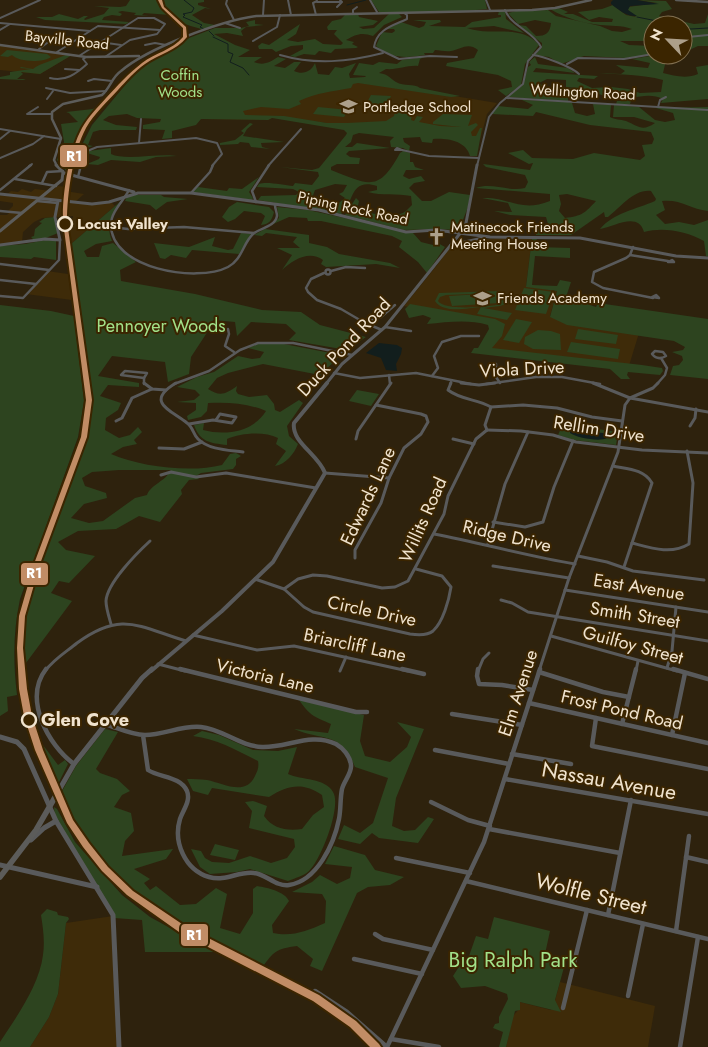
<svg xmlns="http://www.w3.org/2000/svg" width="708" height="1047" font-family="Jost,sans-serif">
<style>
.built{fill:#3e2b09}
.green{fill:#2d441f;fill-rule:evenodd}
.water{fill:#121e1d}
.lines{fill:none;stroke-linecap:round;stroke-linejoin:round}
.stream{stroke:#121e1d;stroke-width:1}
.minor-far3{stroke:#595a5b;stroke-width:2}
.minor-far2{stroke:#595a5b;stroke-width:2.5}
.minor-far1{stroke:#595a5b;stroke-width:3}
.minor{stroke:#595a5b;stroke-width:4.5}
.tertiary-far3{stroke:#595a5b;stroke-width:2}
.tertiary-far2{stroke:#595a5b;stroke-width:3}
.tertiary-far1{stroke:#595a5b;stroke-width:4}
.tertiary{stroke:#595a5b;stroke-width:5}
.secondary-far2{stroke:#5c5c5a;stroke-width:2.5}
.secondary-far1{stroke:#5c5c5a;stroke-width:3}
.secondary{stroke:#5c5c5a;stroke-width:5.5}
.rail-1-casing{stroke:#3b2500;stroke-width:4}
.rail-1{fill:#c18c65;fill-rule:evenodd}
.stop-dot{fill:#3b2500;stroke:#f0e3ce;stroke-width:2.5}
.labels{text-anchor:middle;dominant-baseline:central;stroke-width:4;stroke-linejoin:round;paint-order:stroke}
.far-street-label{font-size:15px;fill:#f0e3ce;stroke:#3b2500}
.far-park-label{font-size:15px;fill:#a2e189;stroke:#3b2500}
.far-poi-label{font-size:15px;fill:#f0e3ce;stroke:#3b2500;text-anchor:start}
.far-stop-label{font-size:15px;font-weight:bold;fill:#f0e3ce;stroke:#3b2500;text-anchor:start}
.park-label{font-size:18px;fill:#a2e189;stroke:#3b2500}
.street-label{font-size:18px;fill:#f0e3ce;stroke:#3b2500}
.stop-label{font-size:18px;font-weight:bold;fill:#f0e3ce;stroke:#3b2500;text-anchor:start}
.near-street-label{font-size:21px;fill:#f0e3ce;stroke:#3b2500}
.near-park-label{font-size:21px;fill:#a2e189;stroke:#3b2500}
.line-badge{stroke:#3b2500;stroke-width:2}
.badge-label{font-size:14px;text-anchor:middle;font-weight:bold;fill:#fff}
</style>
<rect width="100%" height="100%" fill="#2e220d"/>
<g class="built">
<path d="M0,45L72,55L40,74L0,70Z"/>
<path d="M344,78L497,103L487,114L480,140L355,127L275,116L268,120L201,119Z"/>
<path d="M58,186L66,187L65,191L84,194L75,202L91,204L110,201L115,206L71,244L67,220L73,218V216L42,218L34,222L23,232L22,242L0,244V215H7L9,213L8,211L13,206V203L0,201V195L5,196L11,191L18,192L22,189L31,192L35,189L51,191Z"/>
<path d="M532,238L526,286L557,291L550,316L639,333L628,369L477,352L490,330V322L404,306L438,264L450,246L486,239Z"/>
<path d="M47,271L68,274L72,300L26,294Z"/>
<path d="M113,916L119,1047H30L49,1017L58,994L66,923Z"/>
<path d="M560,982L655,1006L648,1047H506L513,1016L520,1008V1002L551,1010L553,1008Z"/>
</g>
<g class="green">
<path d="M130,0H158L170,15L144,13L142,15L149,16L134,15L136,13L122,11L118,12L122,14L120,16L112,15L104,17L102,20L129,22L126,24L45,20L36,17H52L59,14L78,19L84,16H88L84,19L85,20L104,14L109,8L94,6L120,7L126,6Z"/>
<path d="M162,0H204V2L198,3V5L211,9L205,8L192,15L204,23L215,25L203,30C197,27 193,27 188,25C178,23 165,9 162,0Z"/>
<path d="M371,0H485L487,9L444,13L379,12Z"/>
<path d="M637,0L666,1L672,9L662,12L659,16L694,24L705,23L708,14V46H698L683,53V25H653V33L648,35L647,39L653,41H620L629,45L653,46V54L626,58L584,56L561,64L549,57L535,55L542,47V43L518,25L526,26L536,36C546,36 550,33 551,23L535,20L518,24L508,13L516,11L548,10L556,16L600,26L612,31L622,32L632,29C621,25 611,26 600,25C583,23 565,18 550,9L559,8L568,12L564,14H573L592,22H612L613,19L599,17L589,20L578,12L602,9L613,5L626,15L636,17L628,10V7L657,3Z"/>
<path d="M499,11H505L506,19L524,33L494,26L467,28C491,37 521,23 539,45L525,64L521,85L506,96L498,90L512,87L511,81L498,75L446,66L447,63L474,58L478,50C468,42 461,49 451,51C446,52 440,50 435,50L433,53H424L425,55C406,58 392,59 376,46L382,32L392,33L395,31L394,29H387L401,22L419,28L424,26L426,22L413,20H440L441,22L429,26L465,27L472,22L501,17V15H498Z"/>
<path d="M358,14L359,17L378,21L373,25L359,27L363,29L374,28L389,14H399L402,17L384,25L373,36C362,32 356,34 346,40L354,42L352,44L358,47L356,48L335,49L331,53L319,51L315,55L304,54L295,57L290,56L303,49V45L291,46L276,52L272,49H259L258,46L262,43L269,45L300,24L296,34L287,40L298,42L315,39L323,44L341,45L343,43L334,34L337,30H328L327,27L332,21L341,19L345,15Z"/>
<path d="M255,20V24L264,25L246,27L241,31L243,36L227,33L214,34L235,45L250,50L238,57H262L254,62C264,66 270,62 278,57L286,59L274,66L285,68L294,62H301L294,71C303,75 311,72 315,63L318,74L329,75L335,67L342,68L356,63L349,74L350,78L365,77L366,76L353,75L359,63L373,65L379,62L397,64L402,60L424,57L420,59L418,66C407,65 398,70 386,69L379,73C390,75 388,77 396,82C404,87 414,83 420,88L460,96L451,97L358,83L353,84L351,88C330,92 319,92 299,101L301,104L289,109L261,107L243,111L245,115L284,116L327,123H347L386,121L394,116L395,110L403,109L412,114L411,120L414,121L417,116L423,117L419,122L440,126L459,127H461L433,124V122L443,114L472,115L468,126L476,123L478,125L471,132L472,136H476L480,128H482L477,156H470C466,141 448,138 433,139L432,143L422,142L420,137L403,138L404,142L410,146L409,151L403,148L391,147L390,141L394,137L359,133L353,135L351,142L345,147H352L357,143L390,148L349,151L346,154L350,157L360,158L359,164H337L331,167V170C368,184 378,194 400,153L403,151L410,153V162H413L415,167L424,170H406L403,176L409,179L421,176L425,181L414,183L409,188L422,201H431L449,192L470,195L468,207L459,230L436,229L404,230L345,215L356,198L359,201L357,210C362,214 397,216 403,213C406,211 409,208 412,205L411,196C397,193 382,196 368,192L377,190V186C349,177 354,205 341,214L332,212L335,206L345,198L339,194L343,192L347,185L335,184L315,190L312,198L315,203L325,208L326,211L258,200L261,196L296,195L299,192L293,189L257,187L259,184C266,181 284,185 293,186L295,183L312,185L319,176L318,172L280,167L312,170L319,168L346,135L347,133L344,130L272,118L268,120L201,119L196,125L172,131V138L162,139L165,130L143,129V125L160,122L161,119L137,118L127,114L109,116L103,120L116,125L137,127L136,130H100L93,132L88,145L93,146L79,151L92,125L141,66L189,38L215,28H241L249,26L246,22Z"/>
<path d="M7,50L47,54L51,57C43,63 18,62 12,55L8,57L0,56Z"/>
<path d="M68,54L72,55L40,74L21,72L23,74L17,79H26L23,80L0,79V77L10,75V72L31,69L20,68L21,67L33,69C40,63 58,59 68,54Z"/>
<path d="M656,55L667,56L663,73C674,76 687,79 698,74L696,67L708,65V99L661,103L663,99C653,94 642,96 632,98L630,104H616L617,101H625L624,94H615L609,98L599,94L568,93V101L508,97L523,85L528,67L531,65L529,62L535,57L538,64L568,68L575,73L536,68L533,72L598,76L594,79L579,78L577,81L592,88L611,87L628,89L640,93L661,92L663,80C641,74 621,75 599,73L621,74L625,71L616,65L648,68L650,63L632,59ZM547,79L566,80V87L579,88L548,89L539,83Z"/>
<path d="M371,95L391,96L385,110L364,108Z"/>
<path d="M522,100L568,102L572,103L575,113L587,116L595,114L593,104L611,105L610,117C615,120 620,119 626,121C638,126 642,132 655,123L634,117H613L614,105L639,107L655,120L665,122L675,120L673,113L656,108L708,107V211C690,209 681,199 662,201L665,210L656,215L665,224L679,222L694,225L708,220V256H706L704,241C686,231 663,227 644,232C638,211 614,227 600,229C613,213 637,209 655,201L656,199L651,191C634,189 621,207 608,217H605L604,212L571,235H536L535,230L542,229L548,224L546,217L510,215L494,211L512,212L508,203L482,198C511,197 520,213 550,201V194L476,188C492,182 508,192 525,188L528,182L525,175L486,167L483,164L530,170L533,163L529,164L508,153L523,150L532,158L573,159L594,153L640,160L645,156L642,145L652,144L654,139L651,132L590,125L536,112L533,116L492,114L498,106L528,109L533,105ZM567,194L596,201C585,213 582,216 565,218L559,211L561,204L559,195Z"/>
<path d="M105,101C82,126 74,138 68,173L57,160L64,142L61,124L78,122L69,113L66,112L93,109Z"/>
<path d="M318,107L349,110L344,117L313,114Z"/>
<path d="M250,123L253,124L247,129L243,136L284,142L261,143L262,147L270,149L251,147L249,143L240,142L238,144L220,145V143L235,140L244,133L241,131Z"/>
<path d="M111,148V154C125,161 159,153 177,156L156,157L140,162L111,160L98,165L87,164L99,159L100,157L87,153L89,151Z"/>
<path d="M259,177L249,192L253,198L252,200L193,192L198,187L227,191L229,188L242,189Z"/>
<path d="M135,195H161L164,197L188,199L167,202L156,210L150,205L125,201L127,197Z"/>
<path d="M122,200C112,214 105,223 112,241L96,244L84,251L87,257H99L102,246L113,243L136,262L120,270L121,281L195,294L262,310L301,312L320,325L366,337L347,350L289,340L296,333L286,324L251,322L237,336L235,322L213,320L210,328L191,357L189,374L168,382L165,362L112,356L98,376L139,383V387L108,385L100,396L121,403L118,410L106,418L105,430L119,438L130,435L138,427L142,432L134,440L137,444L123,447L111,454C141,467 191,473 222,465L230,454L236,453L241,456L236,459V465L233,469L201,473L196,476L199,479L189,480L181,490L182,494L160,522L139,516L116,529L78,531L58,542L66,550L95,556L69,583L59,581L51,593L72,601L23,667V638L28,598L85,438L92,391L71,244ZM119,470H171C165,482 151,484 147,495L135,498L103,521L89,523L71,518L84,504L107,498L106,493L85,486L82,478L92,472Z"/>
<path d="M237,202L269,207L274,212C272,220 270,224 261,225L265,216L261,213L244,211L235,219L228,222L222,217L229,207Z"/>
<path d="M277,207L308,210L413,233L421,242L433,245L436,242L445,247L427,273L418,262L399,247L402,241L392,236L321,221H308L307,218L289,217L271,225L279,218Z"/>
<path d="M55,217L58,233L36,242L31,237L34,236L35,229L42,223L39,222L45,218Z"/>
<path d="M265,229L309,235V243L327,247L339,254L390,263L400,268L376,264L326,267L321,264L323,260C309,250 293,260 282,270L292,255L277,248H300L293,242L297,237L266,233L262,236L254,235Z"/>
<path d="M241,233L251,234L239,254L192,250L186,258L171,255L165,259L160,258L154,243L189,247L215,237L212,246L228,250L233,249Z"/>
<path d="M532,238H537L536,247L570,248V258L535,256L532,285L557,286L560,280L571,282L566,297L596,307L598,303L708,319V379L670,375L673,366L679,365L683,360L682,356L672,352L683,350L685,347L674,341L567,325L550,317L557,291L526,287Z"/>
<path d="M46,240H56V260L34,257L31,259L0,257V246L25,244Z"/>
<path d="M524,288L554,292L546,314L515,310Z"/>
<path d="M500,291L509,297V303L500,306L484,308L512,313L507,320L477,314L481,307C468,308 443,314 435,301L439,293ZM497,293L449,296L452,306L499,303L497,295L501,304C488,307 445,311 438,301L440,297L446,295Z"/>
<path d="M410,304L495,319L505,324L502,336L492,348L642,365L662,368L663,371L660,375L628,372L627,375L630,379H621L610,369L471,353L474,348H478L489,329L488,325C468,319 448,322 427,324L431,318L423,315L409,318L405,309Z"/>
<path d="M0,305L51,311L74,316L84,401L78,437L20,599C13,632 13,662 17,695L7,697L8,711L0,716Z"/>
<path d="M516,319L532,322L519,343L503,340Z"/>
<path d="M578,329L618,335L616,344L575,339Z"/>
<path d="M538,330L551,331L560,334L561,350L533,349L524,344L525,337Z"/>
<path d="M571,342L620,349L618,359L567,352Z"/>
<path d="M258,344H284L341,355L320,375L263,364L228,373L217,378L208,389C220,397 226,394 237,386L236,391L238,394L249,397L267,395L274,404L275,410L280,412L299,400L303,403L287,426L289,436L298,444C294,454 286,464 275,466L286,451L276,444L278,438C264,431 241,433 227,439V445C210,443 200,442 194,425L204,423L203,430C226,436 253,432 266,411C247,403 228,402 208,403L207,411L201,417L188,420L187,416L196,410V403L177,402L194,400L200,395L195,390L177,387L197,377L214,372L238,356L252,359L260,358L264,352L248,348Z"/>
<path d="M357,390L379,394L371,406L349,401Z"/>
<path d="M563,424L618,432L616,445L574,440L558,435Z"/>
<path d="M299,700L364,715L360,741L365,756L390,762L407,747L411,737L397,722L424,729L396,798L392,826L404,831L415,830L428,817L434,819L418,843L379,838L372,833L360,844L338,839L344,825L360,833L373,823L388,778L355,767C340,730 324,742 294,729L328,733L331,724C315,717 310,716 299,700Z"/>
<path d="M105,729L118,732L96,769L100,773L117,779L130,791L122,795L114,807L131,813L134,831L125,841L122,856L173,849L166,859L134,869L150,879L144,883L150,890L156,886L180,905L196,904L216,888L227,894L220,928L240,934L253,913V889L257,886C268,888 284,891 289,901L272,925L273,933C292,937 307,931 325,923L326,901L322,894L292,892L312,882L320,875L337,884L350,878L352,867L325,864L334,846L365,855L375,870L404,877L390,885L368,887L357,893L322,971L310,966L313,959L297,946C276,949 274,951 262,968C172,923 104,891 61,793L76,766Z"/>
<path d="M202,731L219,735L253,750L278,751L297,747L288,774C301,780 326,778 333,792C342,806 321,860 309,871C304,876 295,878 288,881L250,869L237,872L210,874L200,867L191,849L201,851L205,858L212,862L229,863L250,856L271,863L287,858L295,847L294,839L249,828L252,811L245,802L253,801L267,806L264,816C273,829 287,831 302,829L313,815L324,807L322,795C303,782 288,785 269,797L212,788L208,795L193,791L187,779C193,779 200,779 207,780C223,783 245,797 255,776C258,770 259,767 258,761C236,750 217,739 193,736Z"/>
<path d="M40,741L58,765L65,760L68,764L57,786Z"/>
<path d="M54,807L57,809L75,842L122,895L150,917L214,952H145L142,920L114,918L55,820Z"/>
<path d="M215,844L239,850L235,860L210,855Z"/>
<path d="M47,909L57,912L58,915L68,917L69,919L66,923L58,994L49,1017L30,1047H0V1042C17,1016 39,986 43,955C45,941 43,928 41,915Z"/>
<path d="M494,917L550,931L545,954L566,960L555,1000L561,1012L520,1002V1010L515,1011L506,1047H499L503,1032L493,1028L495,1024L499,1023V1017L508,999L507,994L485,986L461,988L453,976L462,962L469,956L476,936L488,939Z"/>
</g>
<g class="water">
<path d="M613,0H637L659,4L630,6L628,10L637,16C627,17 619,10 611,4V2Z"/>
<path d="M379,343L397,345L402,348L401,354L396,364L397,371L386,370L381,358L366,353Z"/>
<path d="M577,430L603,433L607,435V438C600,442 577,438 570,433V431Z"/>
</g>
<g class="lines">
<g class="stream">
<path d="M184,0L194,8L192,12L183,14L185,15L183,17L202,25L200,27L204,29"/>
<path d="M347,5L366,0"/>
<path d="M637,17L677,25"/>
<path d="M683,27L691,29L708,28"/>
<path d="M209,31L214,36"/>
<path d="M213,37L228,44V52L233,54L230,62L243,68L249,75"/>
</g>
<g class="minor-far3">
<path d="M227,0L226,4L234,20"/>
<path d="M288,0L291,15"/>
<path d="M370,0L377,12"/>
<path d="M486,0L490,10"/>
<path d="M317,2H340"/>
<path d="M337,7L342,2L340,0"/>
<path d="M353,13V10L357,7"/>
<path d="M404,13L407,15V19C392,26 377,29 374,47L399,59L430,56L457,57"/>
<path d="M263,15L264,0"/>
<path d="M316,15L313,3L317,1"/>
<path d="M0,23L90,31"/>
<path d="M225,23L240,28"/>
<path d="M0,30L10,24"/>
<path d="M79,39L121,45"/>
<path d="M253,41L277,27L280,15"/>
<path d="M145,45L155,43L166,45"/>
<path d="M683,45L688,37L708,35"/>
<path d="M39,49L47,43"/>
<path d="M57,52L98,26L160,30"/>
<path d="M280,55C315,65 348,62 383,53"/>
<path d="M533,55C543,56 572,67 579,74"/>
<path d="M79,56L138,18H154L165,24L157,34L130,40L105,57"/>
<path d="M567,64L578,58L624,59L653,54"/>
<path d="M65,69L79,70"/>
<path d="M50,78C65,82 76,74 87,64L83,59L86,57"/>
<path d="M88,81L94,79L112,81"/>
<path d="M46,88L70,93L106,91"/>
<path d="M506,98L708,110"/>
<path d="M47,99L53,91"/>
<path d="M38,107L27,114H51"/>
<path d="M658,107L660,100L666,97"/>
<path d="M0,129L61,139"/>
<path d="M0,139L10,131"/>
<path d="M139,143L141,119"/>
<path d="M397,148L402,150H395Z"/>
<path d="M402,150L429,156L479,158"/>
<path d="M0,158L33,144L44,136"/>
<path d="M29,166L32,164"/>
<path d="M81,166L85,152L97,147L196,138L217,143L222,154L212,166"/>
<path d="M268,166L301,129"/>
</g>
<g class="minor-far2">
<path d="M78,177L81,165"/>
<path d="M15,179L56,186"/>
<path d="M42,183L47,172L63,171"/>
<path d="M0,190L31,165"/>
<path d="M129,190C124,200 111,212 111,224C110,269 197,283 228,267C242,260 243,243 253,234C260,228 275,227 277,216C277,212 275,209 275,205"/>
<path d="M191,193L210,172L213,165"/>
<path d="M37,201L58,203"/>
<path d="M256,202L252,191L269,165"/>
<path d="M0,211L22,213"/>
<path d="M111,227L128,229L184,227L254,233"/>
<path d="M633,247L630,255L626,258L594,272L592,282L603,288L653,298"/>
<path d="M630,255L668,261"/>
<path d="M672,260L674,262H668Z"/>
<path d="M0,264L49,270"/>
<circle cx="328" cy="272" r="2.5"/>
<path d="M331,271L346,267L365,268"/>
<path d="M324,273L311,279L306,288L308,292L317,300L341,309L365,323L382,330"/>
<path d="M0,280L36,284"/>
<path d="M656,295L659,298L652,297Z"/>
<path d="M0,296L23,298L59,260L60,240"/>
<path d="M364,323L381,317L395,305"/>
<path d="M385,327L411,331"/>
<path d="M228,329L229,334L225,346L234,352"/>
<path d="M655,351L663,352L666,356C661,359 656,359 652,354Z"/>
<path d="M496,364V377L500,383"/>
<path d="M125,371L147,373L144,378L121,375Z"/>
<path d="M334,373L360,378L416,373L471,384"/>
<path d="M389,375L390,384"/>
<path d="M432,376L438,368L434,356L442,342L461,336H479"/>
<path d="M144,378V384"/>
<path d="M174,384L209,371L240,350L258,343H293L352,355"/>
<path d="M450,384L451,382"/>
<path d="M486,384L536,377H562L600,384"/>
<path d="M657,384L665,375L667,368L661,358"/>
</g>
<g class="minor-far1">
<path d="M144,383L152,389L166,390"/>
<path d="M176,383C144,402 171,410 187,423C193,427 193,434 198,439C209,450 229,450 243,452"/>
<path d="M451,383L448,390C461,400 477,399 491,407L485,425L487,430"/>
<path d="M461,383L479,385L495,383"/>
<path d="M593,383L630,398L708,412"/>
<path d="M491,407L523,405L557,408L592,417L622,421"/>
<path d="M116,421L122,418L132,398L152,389"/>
<path d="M189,424L213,420L232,423L236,417L220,414L216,420"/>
<path d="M690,426L695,418L696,409"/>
<path d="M487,430L521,431L553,435L576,442L642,450L708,453"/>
<path d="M356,439L358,431L391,383"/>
<path d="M453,439L474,444"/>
<path d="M159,448L184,449L202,442"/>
<path d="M613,466C627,469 644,469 652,483L624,567"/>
<path d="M325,473L389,478"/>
<path d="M161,475L171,472L196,477L226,473L316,488"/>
<path d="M493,522L525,527L543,522L554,487L573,441"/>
<path d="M434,534C481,543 527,556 575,564"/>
<path d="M632,543C651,548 671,555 689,544L693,483L687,451"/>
<path d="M488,544L505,484L528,432"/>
<path d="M578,556L607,562L633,571L704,580"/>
<path d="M355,558V550L381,503L389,478L404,448L421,434L428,422L426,416L421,414L376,405"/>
<path d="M493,566L569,578"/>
<path d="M255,579L284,589L304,607L313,612L410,634C417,635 427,636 433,631C443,622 449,600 451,587L442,576L416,569"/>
<path d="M284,589L298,579L313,575L327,576L382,588L395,587L408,581L444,514L448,496L476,439L487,430"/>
<path d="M565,590L708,612"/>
<path d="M501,600L512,603L528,612L708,641"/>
<path d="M111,624C109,617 106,608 106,601C107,583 137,553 150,541"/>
<path d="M193,635L257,650L294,646L408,671"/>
<path d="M551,636L677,671"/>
<path d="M158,664L185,671"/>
<path d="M667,668L672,651L676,607"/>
<path d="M45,671C54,659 66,652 77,643C122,610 139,627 186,641"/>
<path d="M340,671L346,657"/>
<path d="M478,671L483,659L489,653"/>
<path d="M539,671L569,578L618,452L625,405L630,398L653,388L658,383"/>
<path d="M636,671L638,661"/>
</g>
<g class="minor">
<path d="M46,669C23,699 48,745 74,764"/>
<path d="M180,669L356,712H367"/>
<path d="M402,669L424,674"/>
<path d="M478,669L477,676L479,684L502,685L533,690"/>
<path d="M673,669L708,679"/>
<path d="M539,672L603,692L629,697"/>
<path d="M529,703L708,743"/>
<path d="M452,714L522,725"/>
<path d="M596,718L592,746L708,769"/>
<path d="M105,724C118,728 131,735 145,735C164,735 182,725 201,727C222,729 240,746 262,747C287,748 311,732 336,744C343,748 350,756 351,765C352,773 344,781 342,789C340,799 341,809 339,819C334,844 317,881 289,885C276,887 266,874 254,873C238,871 226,882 209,877C185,870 173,842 180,819C183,810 191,801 187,791C180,776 160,778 148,770L143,735"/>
<path d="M622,724L636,669"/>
<path d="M672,735L685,673"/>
<path d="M435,750L509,764"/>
<path d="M512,754L571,764"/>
<path d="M505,779L708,814"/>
<path d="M431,802L468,820L490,826"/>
<path d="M489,829L620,853"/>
<path d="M686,857L708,862"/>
<path d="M396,858L470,873"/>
<path d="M466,881L708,939"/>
<path d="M608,915L631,800"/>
<path d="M676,931L689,836"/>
<path d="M375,934L383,939L433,950"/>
<path d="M354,959L422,974"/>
<path d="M315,991L347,1012L387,1047"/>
<path d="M628,996L643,924"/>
<path d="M563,1008L587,910"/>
<path d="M391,1039L439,1047"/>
<path d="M387,1047L484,842L540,669"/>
<path d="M680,1047L698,937"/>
</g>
<g class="tertiary-far3">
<path d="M0,18L40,0"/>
<path d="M477,166L489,117L500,103L523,84L528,61L541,47C533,31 512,27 505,10"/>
</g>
<g class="tertiary-far2">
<path d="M64,173L134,192"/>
<path d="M0,194L92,204L109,202L138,193H191L319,210L406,232L436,230L490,237L580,238L676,256L708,258"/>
<path d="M0,245L45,239L60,240L55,217L58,201"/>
<path d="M451,245L483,238"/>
<path d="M326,384L342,364L385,327L462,231L466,223L477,165"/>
</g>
<path class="tertiary-far1" d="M151,671L222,611L273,562L325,473C318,454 291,442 294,423L327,383"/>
<g class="tertiary">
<path d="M0,737L17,742L24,749L56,821L113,915L119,1047"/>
<path d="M58,792L74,764L142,678L152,669"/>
<path d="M31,840L44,828L56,821"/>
<path d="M0,865L97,887"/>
</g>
<g class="secondary-far2">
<path d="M676,0L708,2"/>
<path d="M0,45L86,57L139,56"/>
<path d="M57,166L54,160L61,138L52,119V112L63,104L102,95C110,88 112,77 121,71C148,48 220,21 256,16L532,10L555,8L591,0"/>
</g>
<path class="secondary-far1" d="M0,231L62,180L63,172L56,165"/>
<path class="secondary" d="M0,877L36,830L58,792"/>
<defs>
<path id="rail-1" d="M158,0H162L164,7L186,27L187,37C176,51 159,54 145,64C135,71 126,81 118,90C107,102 94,114 86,128C73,152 67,194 67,221L92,400L87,437L40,564L25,616L23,648L27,689L32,716L43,750L73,820L89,843L108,867L133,891L185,926L319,995L356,1021L379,1044L381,1047H370L350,1027L313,1001L179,932L127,895L102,871L83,847L67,823L35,750L24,716L19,689L17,648L19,616L34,564L81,437L86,400L63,221C62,194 69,152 82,128C88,117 98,107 106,98C117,86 129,73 142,63C155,53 172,50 183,37V28L162,8Z"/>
</defs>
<use href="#rail-1" class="rail-1-casing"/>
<use href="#rail-1" class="rail-1"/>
</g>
<defs>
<symbol id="school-bare" viewBox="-9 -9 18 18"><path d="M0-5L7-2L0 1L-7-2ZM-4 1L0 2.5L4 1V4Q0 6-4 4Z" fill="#ac9f8a" stroke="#3b2500" stroke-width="2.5" paint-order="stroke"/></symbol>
<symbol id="church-bare" viewBox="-9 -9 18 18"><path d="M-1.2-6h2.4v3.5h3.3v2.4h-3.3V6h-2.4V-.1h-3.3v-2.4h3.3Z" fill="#ac9f8a" stroke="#3b2500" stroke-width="2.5" paint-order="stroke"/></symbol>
</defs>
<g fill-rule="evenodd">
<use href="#school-bare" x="336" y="94" width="25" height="25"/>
<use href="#church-bare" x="424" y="224" width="25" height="25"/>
<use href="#school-bare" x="470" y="286" width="25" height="25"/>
</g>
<g class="stop-dot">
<circle cx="65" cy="224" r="7"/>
<circle cx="29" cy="720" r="7"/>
</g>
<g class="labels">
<g class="far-street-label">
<text transform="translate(67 40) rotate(6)">Bayville Road</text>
<text transform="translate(583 92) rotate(3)">Wellington Road</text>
<text transform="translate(353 208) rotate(12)">Piping Rock Road</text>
</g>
<g class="far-park-label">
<text x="180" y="75">Coffin<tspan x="180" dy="17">Woods</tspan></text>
</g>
<g class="far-poi-label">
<text x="363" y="107">Portledge School</text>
<text x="451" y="227">Matinecock Friends<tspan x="451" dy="17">Meeting House</tspan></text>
<text x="497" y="298">Friends Academy</text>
</g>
<g class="far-stop-label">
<text x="77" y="224">Locust Valley</text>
</g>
<g class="park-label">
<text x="161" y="326">Pennoyer Woods</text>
</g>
<g class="street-label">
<text transform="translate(344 347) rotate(-47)">Duck Pond Road</text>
<text transform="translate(522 369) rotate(-3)">Viola Drive</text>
<text transform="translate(599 429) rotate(9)">Rellim Drive</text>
<text transform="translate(368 496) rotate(-65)">Edwards Lane</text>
<text transform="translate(423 520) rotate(-66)">Willits Road</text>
<text transform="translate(507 536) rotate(13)">Ridge Drive</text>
<text transform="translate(639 587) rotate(9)">East Avenue</text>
<text transform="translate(372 611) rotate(12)">Circle Drive</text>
<text transform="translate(635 615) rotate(9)">Smith Street</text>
<text transform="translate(355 645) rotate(12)">Briarcliff Lane</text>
<text transform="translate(633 645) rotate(15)">Guilfoy Street</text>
<text transform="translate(265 676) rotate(13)">Victoria Lane</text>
<text transform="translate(518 693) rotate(-72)">Elm Avenue</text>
<text transform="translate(622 710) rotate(13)">Frost Pond Road</text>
</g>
<g class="stop-label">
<text x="41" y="720">Glen Cove</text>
</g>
<g class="near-street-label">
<text transform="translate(609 781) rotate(10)">Nassau Avenue</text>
<text transform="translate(591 894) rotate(14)">Wolfle Street</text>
</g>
<g class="near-park-label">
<text x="513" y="960">Big Ralph Park</text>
</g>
</g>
<g class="line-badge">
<rect x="59" y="144" width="29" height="24" rx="5" fill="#c18c65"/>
<rect x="20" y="562" width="29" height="24" rx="5" fill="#c18c65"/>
<rect x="180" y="923" width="29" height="24" rx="5" fill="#c18c65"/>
</g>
<g class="badge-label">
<text x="74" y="161">R1</text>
<text x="34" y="578">R1</text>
<text x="194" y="940">R1</text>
</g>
<g transform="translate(668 40) rotate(295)"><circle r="24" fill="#3b2500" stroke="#837152"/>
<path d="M0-4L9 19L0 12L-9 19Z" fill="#ac9f8a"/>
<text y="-8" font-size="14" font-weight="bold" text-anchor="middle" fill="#f0e3ce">N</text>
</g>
</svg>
